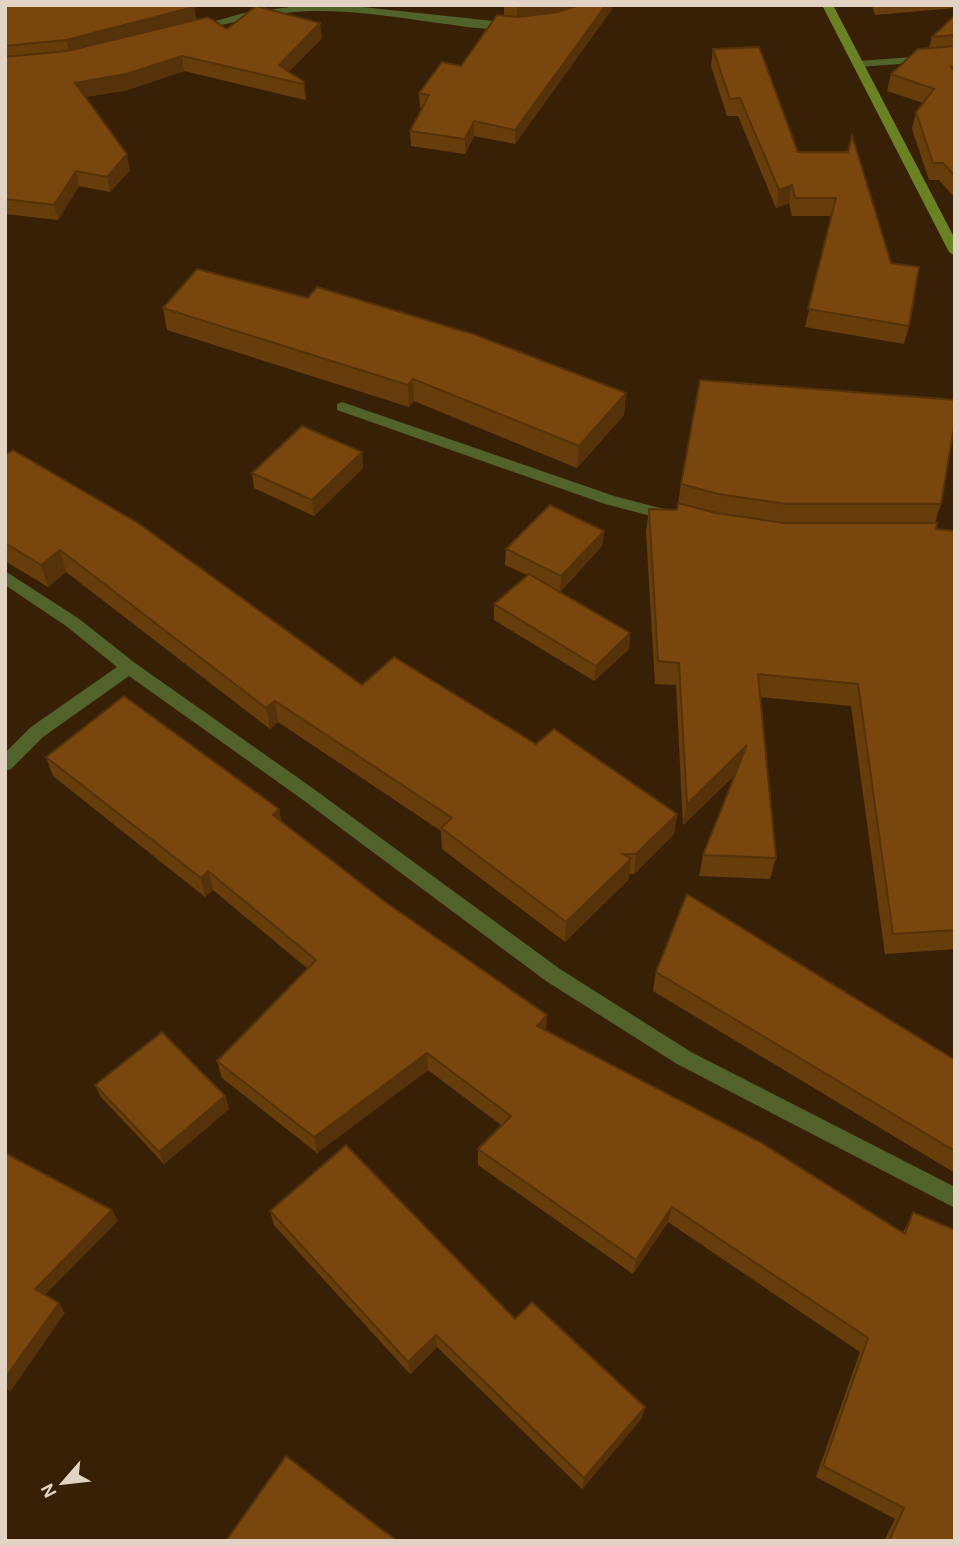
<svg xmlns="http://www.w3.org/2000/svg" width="960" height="1546" font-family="Karla,sans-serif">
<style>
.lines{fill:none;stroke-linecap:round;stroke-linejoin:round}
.street{fill:#52622b;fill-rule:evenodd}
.secondary{fill:#6a8224;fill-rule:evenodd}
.wall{fill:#683d0c}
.shaded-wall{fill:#55320a}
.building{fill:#79470e;stroke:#55320a;stroke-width:2}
</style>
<rect width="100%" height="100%" fill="#382007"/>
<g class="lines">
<g class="street">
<path d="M305,5L353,6L512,23L517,26C506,34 455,25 438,23C396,17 353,10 309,11C269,13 232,22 193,32L187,29L244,13Z"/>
<path d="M955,54V60L858,67L852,64L858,61Z"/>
<path d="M342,402L614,496L675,512L678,516L670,521L605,504L337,410V404Z"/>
<path d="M5,571L78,618L135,663L311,787L560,969L691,1052L955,1187V1208L677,1064L546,981L299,797L129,676L43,737L11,769L5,771V753L31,727L117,667L66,626L5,585Z"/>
</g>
<path class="secondary" d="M822,5H833L955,239V256L949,252Z"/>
</g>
<g class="wall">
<path d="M5,5L194,7L196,20L227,29L322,38L289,71L304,82L306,97L305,100L184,71L128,90L85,97L130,170L110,192L79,186L58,220L5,214Z"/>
<path d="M494,5H613L612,9L515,144L474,136L465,154L411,146L410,131L422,108H420L419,93L461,66L504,16V7Z"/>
<path d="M872,5H955V8L875,15Z"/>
<path d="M955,15V198L939,180H929L912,129L916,112L923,103L887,91L891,74L929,48L932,37Z"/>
<path d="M713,49L798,152H848L909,326L904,344L805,327L832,216H792L789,203L776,208L738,116H727L711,66Z"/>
<path d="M163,308L626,393L624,415L577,468L414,401L409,407L167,330Z"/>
<path d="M362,452L363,468L314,516L254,488L252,473Z"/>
<path d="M5,455L362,685L536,744L677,814L674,834L634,874H629V879L565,942L442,849L441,831L278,722L270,729L66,572L48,587L5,561Z"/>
<path d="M681,484L941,504L935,523L936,529L955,531V949L885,954L851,706L760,697L776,858L770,879L699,876L703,855L736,774L683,825L676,685L655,684L646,532L649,509L677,510Z"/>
<path d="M604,531L602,546L560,592L630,633L629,649L594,681L494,620V604L527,575L505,565L506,549Z"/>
<path d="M46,757L279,809L281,821L384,901L547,1015L546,1030L903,1233L913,1212L955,1541H884L895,1519L816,1477L860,1352L668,1222L633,1274L478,1165V1149L501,1125L428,1070L317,1153L222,1078L217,1061L308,969L213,890L205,897L53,776Z"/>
<path d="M656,972L955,1060V1173L653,991Z"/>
<path d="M95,1085L225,1096L229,1109L164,1164L101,1097Z"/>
<path d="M270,1211L515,1319L642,1418L582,1489L437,1347L410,1374L274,1225Z"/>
</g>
<g class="shaded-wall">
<path d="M522,5H589L517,20V6Z"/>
<path d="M606,5H613L612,9L515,144V130Z"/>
<path d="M194,7L197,22L70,55L66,40Z"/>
<path d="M320,23L322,38L281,80L279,65Z"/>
<path d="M182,56L184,71L128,90L79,98L75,83Z"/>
<path d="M304,82L306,97L305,100L303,84Z"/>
<path d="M474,121V136L465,154V139Z"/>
<path d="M127,154L130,170L110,192L107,177Z"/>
<path d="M76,171L79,186L58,220L54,205Z"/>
<path d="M792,185L789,203L776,208L779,190Z"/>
<path d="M413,379L414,401L409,407L408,385Z"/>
<path d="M626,393L624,415L577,468L579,446Z"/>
<path d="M362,452L363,468L314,516L312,500Z"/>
<path d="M604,531L602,546L560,592L561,576Z"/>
<path d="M60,550L66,572L48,587L41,565Z"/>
<path d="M630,633L629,649L594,681L596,666Z"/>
<path d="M275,701L278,722L270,729L266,708Z"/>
<path d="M747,745L742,767L683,825L687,804Z"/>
<path d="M279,809L283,829L273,815Z"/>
<path d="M677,814L674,834L634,874L636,854Z"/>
<path d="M631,859L629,879L565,942L566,922Z"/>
<path d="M208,871L213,890L205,897L201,878Z"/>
<path d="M547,1015L546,1032L537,1026Z"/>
<path d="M427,1053L428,1070L317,1153L314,1137Z"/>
<path d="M225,1096L229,1109L164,1164L159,1152Z"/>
<path d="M672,1207L668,1222L633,1274L636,1260Z"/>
<path d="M112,1210L118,1221L41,1299L35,1289Z"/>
<path d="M59,1303L65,1313L10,1392L5,1386V1378Z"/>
<path d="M436,1335L437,1347L410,1374L408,1362Z"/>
<path d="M645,1407L642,1418L582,1489L584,1478Z"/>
</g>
<g class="building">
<path d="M5,5H192L194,7L66,40L5,46Z"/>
<path d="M580,5H606L515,130L474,121L465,139L410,131L429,95L419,93L442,62L461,66L497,15L518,17L558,12Z"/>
<path d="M256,6L320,23L279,65L304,82L303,84L182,56L126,74L75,83L127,154L107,177L76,171L54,205L5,199V57L67,51L208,17L227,29Z"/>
<path d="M955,15V35L932,37Z"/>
<path d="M955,46V68L950,66L955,71V176L943,163H933L916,112L934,89L891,74L918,49Z"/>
<path d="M759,47L798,152H848L852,135L891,263L919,267L909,326L808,309L836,198H795L792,185L779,190L740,98L730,99L713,49Z"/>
<path d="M197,269L308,298L317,287L476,335L626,393L579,446L413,379L408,385L163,308Z"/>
<path d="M700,380L955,400V421L941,504H787L718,494L681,484Z"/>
<path d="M302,426L362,452L312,500L252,473Z"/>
<path d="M13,450L138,523L362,685L394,657L536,744L554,729L677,814L636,854H623L631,859L566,922L441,828L452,818L275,701L266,708L60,550L41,565L5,543V455Z"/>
<path d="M678,503L716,513L785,523H937L936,529L955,531V930L893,934L858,684L758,674L776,858L703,855L747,745L687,804L679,663L658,661L649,509L677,510Z"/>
<path d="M550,505L604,531L561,576L506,549Z"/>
<path d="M529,574L630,633L596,666L494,604Z"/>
<path d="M124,696L279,809L273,815L384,901L547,1015L537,1026L760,1142L905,1234L913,1212L955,1230V1541H889L904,1508L823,1466L868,1338L672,1207L636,1260L478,1149L511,1116L427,1053L314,1137L217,1061L316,960L208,871L201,878L46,757Z"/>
<path d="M687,894L955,1060V1151L656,972Z"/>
<path d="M162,1032L225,1096L159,1152L95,1085Z"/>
<path d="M346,1145L515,1319L532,1302L645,1407L584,1478L436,1335L408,1362L270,1211Z"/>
<path d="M7,1154L112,1210L35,1289L59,1303L5,1378V1156Z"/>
<path d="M286,1456L397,1541H226Z"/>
</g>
<rect width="960" height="1546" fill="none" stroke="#e3d3c5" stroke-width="14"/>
<g transform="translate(63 1483) rotate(242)" stroke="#382007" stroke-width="5" paint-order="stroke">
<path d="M0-5L12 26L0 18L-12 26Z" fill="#e3d3c5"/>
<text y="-10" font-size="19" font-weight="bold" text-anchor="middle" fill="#e3d3c5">N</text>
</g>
</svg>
